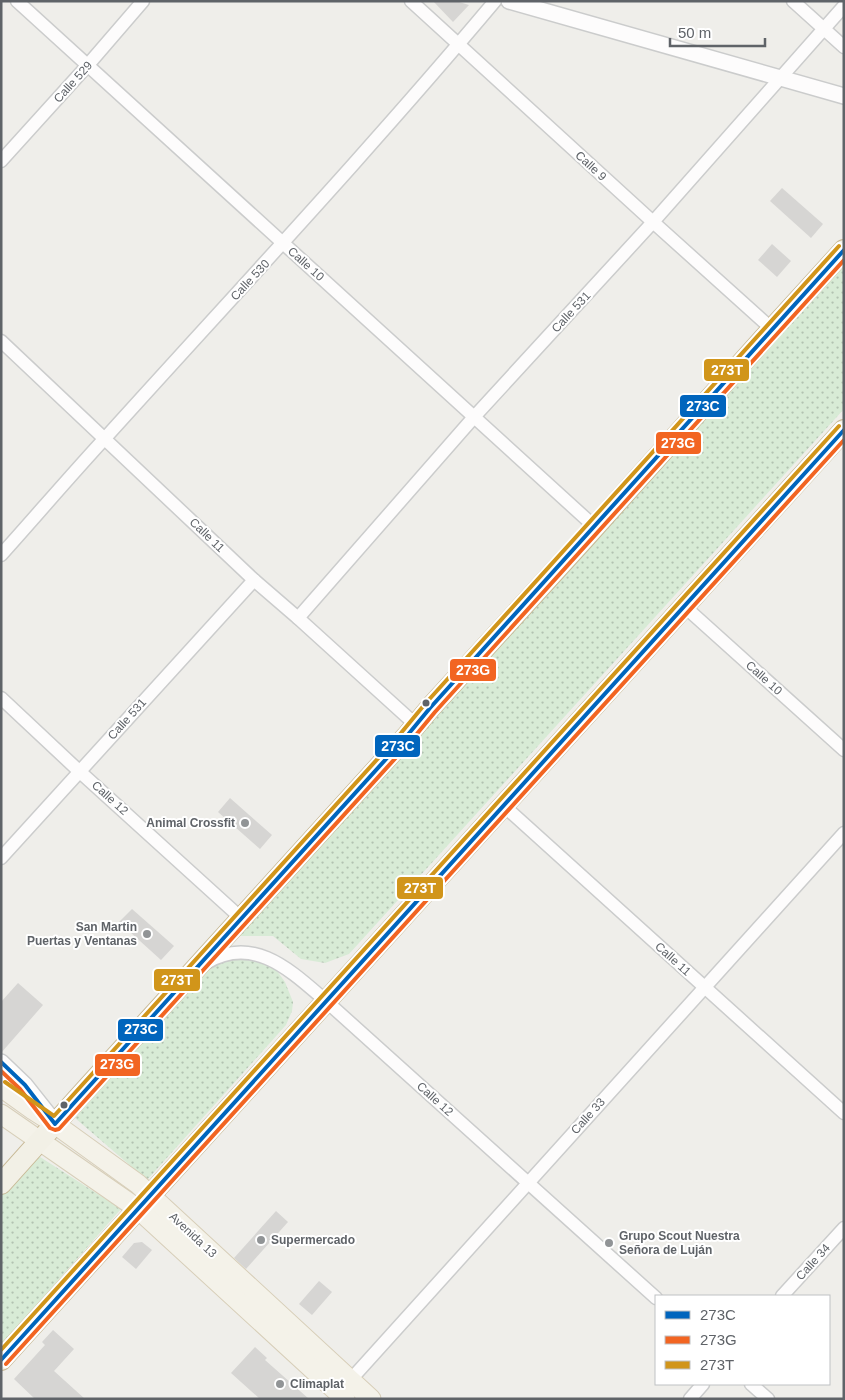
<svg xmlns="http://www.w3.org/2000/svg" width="845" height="1400" font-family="Arial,sans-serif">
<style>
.grass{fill:url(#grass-dots)}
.building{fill:#d6d5d3}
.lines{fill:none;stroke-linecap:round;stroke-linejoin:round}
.minor-casing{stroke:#cbcccc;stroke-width:15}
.tertiary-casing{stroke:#cbcccc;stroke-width:18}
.primary-casing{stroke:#d7ceb8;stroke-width:21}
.trunk-casing{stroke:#c8b996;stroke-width:22}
.minor{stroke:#fdfcfc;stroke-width:12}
.tertiary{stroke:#fdfcfc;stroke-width:15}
.primary{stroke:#f4f2e9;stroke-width:19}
.trunk{stroke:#f2f0e6;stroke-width:20}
.bus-1-casing{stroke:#fff;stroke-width:8}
.bus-2-casing{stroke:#fff;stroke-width:8}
.bus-3-casing{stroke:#fff;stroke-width:8}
.bus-1{stroke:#0065bd;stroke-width:4}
.bus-2{stroke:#f26522;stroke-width:4}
.bus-3{stroke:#d1951a;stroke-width:4}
.bus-dot{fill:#5f6368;stroke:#fff;stroke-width:2}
.poi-dot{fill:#919496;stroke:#fff;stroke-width:2}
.labels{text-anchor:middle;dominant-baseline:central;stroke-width:4;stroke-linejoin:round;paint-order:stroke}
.street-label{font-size:12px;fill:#5f6368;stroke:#fff}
.poi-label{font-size:12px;font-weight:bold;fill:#5f6368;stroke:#fff;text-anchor:start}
.line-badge{stroke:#fff;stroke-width:2}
.badge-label{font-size:14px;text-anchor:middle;font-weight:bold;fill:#fff}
</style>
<defs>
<pattern id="grass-dots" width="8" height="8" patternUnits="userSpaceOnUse" patternTransform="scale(1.25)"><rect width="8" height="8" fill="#d8ebd6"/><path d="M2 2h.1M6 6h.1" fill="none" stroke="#b2c2b1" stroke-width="1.8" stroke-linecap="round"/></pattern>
</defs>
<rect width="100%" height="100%" fill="#efeeea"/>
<g class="grass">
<path d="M844,260V409L349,954L325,963L301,959L273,936H235Z"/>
<path d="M243,958L263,961L277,971L285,982L293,1002L292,1011L286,1025L147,1180L75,1118L214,959Z"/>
<path d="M37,1155L121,1209L1,1345V1195Z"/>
</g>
<g class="building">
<path d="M433,1H456L469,5L453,22Z"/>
<path d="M782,188L823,224L811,238L770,201Z"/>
<path d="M772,244L791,261L777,277L758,260Z"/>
<path d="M230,798L272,835L260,849L218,812Z"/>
<path d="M132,909L174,946L161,960L119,922Z"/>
<path d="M18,983L43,1005L1,1053V1002Z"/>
<path d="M276,1211L288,1222L246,1269L234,1258Z"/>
<path d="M142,1242L152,1250L136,1269L122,1257L134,1243Z"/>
<path d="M319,1281L332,1292L312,1315L299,1304Z"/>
<path d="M53,1330L74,1349L54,1371L85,1399H35L14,1379L45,1345L42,1342Z"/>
<path d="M255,1347L267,1358L265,1360L309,1399H260L231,1373Z"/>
</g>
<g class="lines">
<defs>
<g id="minor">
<path d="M17,1L595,527"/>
<path d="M411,1L653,222L772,329"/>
<path d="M793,1L844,47"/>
<path d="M1,161L87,66L143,1"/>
<path d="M1,341L254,580L298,618L416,725"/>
<path d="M1,555C36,516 71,475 107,436C237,292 370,150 495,1"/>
<path d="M684,606L844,750"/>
<path d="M298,618L474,417L653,222L844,6"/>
<path d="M1,698L79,771L241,918"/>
<path d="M503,805L844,1113"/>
<path d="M1,858L254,580"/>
<path d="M206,963C254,934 291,971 326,1001L656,1298"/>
<path d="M782,1296L844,1228"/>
<path d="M751,1384L768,1399"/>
<path d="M345,1386L844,833"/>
<path d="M690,1399L703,1384"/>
</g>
<g id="tertiary">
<path d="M509,1L844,96"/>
<path d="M1,1062L25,1085L52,1119"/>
</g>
<g id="primary">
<path d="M1,1087L33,1110L55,1124L138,1184L371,1399"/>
<path d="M1,1114L138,1209L345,1399"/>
</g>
<g id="trunk">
<path d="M1,1184L78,1098L406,737L430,708L584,539L772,329L844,250"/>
<path d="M1,1360L844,430"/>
</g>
</defs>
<use href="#minor" class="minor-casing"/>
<use href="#tertiary" class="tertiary-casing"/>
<use href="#primary" class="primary-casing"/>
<use href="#trunk" class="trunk-casing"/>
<use href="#minor" class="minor"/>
<use href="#tertiary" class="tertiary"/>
<use href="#primary" class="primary"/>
<use href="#trunk" class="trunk"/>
<defs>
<g id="bus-1">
<path d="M1,1062L25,1085L55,1124L406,737L430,708L844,250"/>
<path d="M1,1360L844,430"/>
</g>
<g id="bus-2">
<path d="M1,1071L20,1089L50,1128L55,1130L59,1129L411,741L435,712L844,260"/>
<path d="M6,1364L844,440"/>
</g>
<g id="bus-3">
<path d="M5,1082L54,1116L401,733L425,704L839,246"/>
<path d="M1,1350L839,426"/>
</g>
</defs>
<use href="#bus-1" class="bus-1-casing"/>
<use href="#bus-2" class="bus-2-casing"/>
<use href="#bus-3" class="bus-3-casing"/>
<use href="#bus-1" class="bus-1"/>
<use href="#bus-2" class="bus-2"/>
<use href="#bus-3" class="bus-3"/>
</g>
<g class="bus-dot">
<circle cx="426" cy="703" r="4.5"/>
<circle cx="64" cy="1105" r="4.5"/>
</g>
<g class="poi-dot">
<circle cx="245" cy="823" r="5"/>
<circle cx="147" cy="934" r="5"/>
<circle cx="261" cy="1240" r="5"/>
<circle cx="609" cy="1243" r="5"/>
<circle cx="280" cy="1384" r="5"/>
</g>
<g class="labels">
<g class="street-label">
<text transform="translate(73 82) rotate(-48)">Calle 529</text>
<text transform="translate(591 166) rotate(43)">Calle 9</text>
<text transform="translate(306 264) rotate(42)">Calle 10</text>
<text transform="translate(250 280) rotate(-47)">Calle 530</text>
<text transform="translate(571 312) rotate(-47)">Calle 531</text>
<text transform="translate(207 535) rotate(44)">Calle 11</text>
<text transform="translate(764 678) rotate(42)">Calle 10</text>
<text transform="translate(127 719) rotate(-48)">Calle 531</text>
<text transform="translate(110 798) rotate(42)">Calle 12</text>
<text transform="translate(673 959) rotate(42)">Calle 11</text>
<text transform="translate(435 1099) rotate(42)">Calle 12</text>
<text transform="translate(588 1116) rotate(-48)">Calle 33</text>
<text transform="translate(193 1235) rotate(43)">Avenida 13</text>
<text transform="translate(813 1262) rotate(-48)">Calle 34</text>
</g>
<g class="poi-label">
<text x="235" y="823" text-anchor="end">Animal Crossfit</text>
<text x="137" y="927" text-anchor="end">San Martin<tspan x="137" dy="14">Puertas y Ventanas</tspan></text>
<text x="619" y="1236">Grupo Scout Nuestra<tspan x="619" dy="14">Señora de Luján</tspan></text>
<text x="271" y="1240">Supermercado</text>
<text x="290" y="1384">Climaplat</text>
</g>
</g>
<g class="line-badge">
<rect x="703" y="358" width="47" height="24" rx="5" fill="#d1951a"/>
<rect x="679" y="394" width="48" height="24" rx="5" fill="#0065bd"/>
<rect x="655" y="431" width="47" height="24" rx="5" fill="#f26522"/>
<rect x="449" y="658" width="48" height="24" rx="5" fill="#f26522"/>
<rect x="374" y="734" width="47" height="24" rx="5" fill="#0065bd"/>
<rect x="396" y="876" width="48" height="24" rx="5" fill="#d1951a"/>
<rect x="153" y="968" width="48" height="24" rx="5" fill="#d1951a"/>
<rect x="117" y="1018" width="47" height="24" rx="5" fill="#0065bd"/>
<rect x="94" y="1053" width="47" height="24" rx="5" fill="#f26522"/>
</g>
<g class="badge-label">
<text x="727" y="375">273T</text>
<text x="703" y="411">273C</text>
<text x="678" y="448">273G</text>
<text x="473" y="675">273G</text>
<text x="398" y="751">273C</text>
<text x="420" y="893">273T</text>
<text x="177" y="985">273T</text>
<text x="141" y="1034">273C</text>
<text x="117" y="1069">273G</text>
</g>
<rect width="845" height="1400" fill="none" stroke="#5f6368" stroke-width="5"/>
<rect x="655" y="1295" width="175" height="90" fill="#ffffff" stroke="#bfc1c3"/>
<rect x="665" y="1311" width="25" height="8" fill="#0065bd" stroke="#bfc1c3"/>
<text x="700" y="1320" font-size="15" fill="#5f6368">273C</text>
<rect x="665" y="1336" width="25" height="8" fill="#f26522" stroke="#bfc1c3"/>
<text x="700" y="1345" font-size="15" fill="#5f6368">273G</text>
<rect x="665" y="1361" width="25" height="8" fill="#d1951a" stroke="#bfc1c3"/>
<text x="700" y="1370" font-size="15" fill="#5f6368">273T</text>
<path d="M670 38v8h95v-8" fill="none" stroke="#5f6368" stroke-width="2.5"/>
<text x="678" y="38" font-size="15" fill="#5f6368" stroke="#ffffff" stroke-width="4" paint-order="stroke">50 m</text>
</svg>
